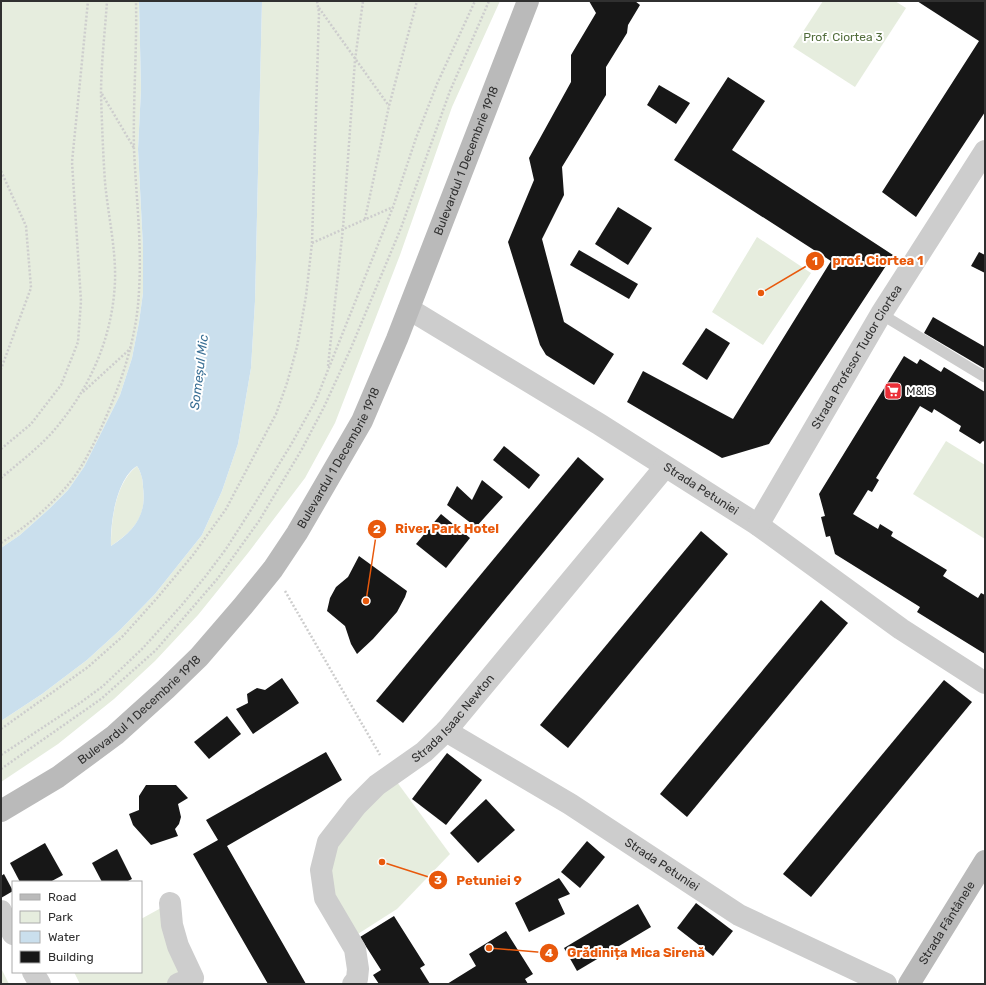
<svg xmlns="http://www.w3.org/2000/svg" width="986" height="985" font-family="Rubik,sans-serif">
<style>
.green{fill:#e6edde}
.water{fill:#cadfed;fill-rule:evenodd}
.building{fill:#171717}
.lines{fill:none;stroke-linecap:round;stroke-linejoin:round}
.path{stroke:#cdcdcd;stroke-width:2.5;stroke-dasharray:2 2;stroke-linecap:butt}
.service{stroke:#cdcdcd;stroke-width:11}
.minor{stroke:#cdcdcd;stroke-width:22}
.secondary{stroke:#bababa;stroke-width:22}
.labels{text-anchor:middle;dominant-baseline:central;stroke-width:4;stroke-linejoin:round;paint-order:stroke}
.park-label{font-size:12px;fill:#526d3c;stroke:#fff}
.street-label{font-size:12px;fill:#303030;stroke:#fff}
.poi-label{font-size:12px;fill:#303030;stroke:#fff;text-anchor:start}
.water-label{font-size:13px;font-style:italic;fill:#3b7095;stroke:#fff}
.leader{fill:none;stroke:#e8590c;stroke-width:1.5}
.callout-dot{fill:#e8590c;stroke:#fff;stroke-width:1.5}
.mark-label{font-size:12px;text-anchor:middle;font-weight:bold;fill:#fff}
.callout-label{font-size:13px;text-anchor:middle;font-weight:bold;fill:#e8590c;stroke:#fff;stroke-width:4;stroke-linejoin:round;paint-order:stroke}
</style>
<rect width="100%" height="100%" fill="#fff"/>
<g class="green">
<path d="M1,1H139L141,89L138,149L143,248V293L139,322L132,358L120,395L84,467L68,490L49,509L20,535L1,548Z"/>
<path d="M262,1H500L452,107L400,255L335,423L305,478L248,553L198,615L155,661L114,699L58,744L1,782V721L42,694L87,660L121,629L155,594L202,535L222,491L238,444L251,368L255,301Z"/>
<path d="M823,1H895L906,8L855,87L793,47Z"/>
<path d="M757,237L811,273L763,345L712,312Z"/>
<path d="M946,441L985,465V539L913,494Z"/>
<path d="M137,466C141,472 143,479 143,487C147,517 134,530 111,546C111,521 115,483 137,466Z"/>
<path d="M391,774L450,854L397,909L350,939L325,898L328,842Z"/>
<path d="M170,903L196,984H80L74,972H141V919Z"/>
<path d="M1,968L9,984H1Z"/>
</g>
<path class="water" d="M139,1H262L255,301L251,368L238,444L222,491L202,535L155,594L121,629L87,660L42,694L1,721V548L20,535L49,509L68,490L84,467L120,395L132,358L139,322L143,293V248L138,149L141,89ZM137,466C141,472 143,480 143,487C147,515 134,531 111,546C110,524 116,479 137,466Z"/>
<g class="building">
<path d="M589,1H635L640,5L628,25L627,33L606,67V95L562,167L564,195L542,239L564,322L614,354L594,385L546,355L540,345L508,242L534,180L529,158L571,82V55L596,13Z"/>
<path d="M917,1H985V112L916,217L882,192L979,41Z"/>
<path d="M728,77L765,101L732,150L893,255L769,444L722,458L627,402L643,371L733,419L831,261L674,160Z"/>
<path d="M659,85L690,103L676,124L647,105Z"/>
<path d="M618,207L652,228L628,265L595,244Z"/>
<path d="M579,250L638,284L629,299L570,265Z"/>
<path d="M979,252L985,255V273L971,266Z"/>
<path d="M933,317L985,347V369L924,333Z"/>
<path d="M706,328L730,343L707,380L682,364Z"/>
<path d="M904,356L917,364L920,359L941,372L944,367L985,392V442L983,441L980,444L959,431L961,426L934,409L932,413L920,406L876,478L879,480L872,492L868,490L853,514L878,529L880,524L893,532L891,536L947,570L943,576L978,598L981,593L985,595V654L917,612L920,607L835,554L830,536L826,537L821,517L825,516L819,494Z"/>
<path d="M504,446L540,475L529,489L493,460Z"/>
<path d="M578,457L604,479L403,723L376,701Z"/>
<path d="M482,480L503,497L476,527L447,505L457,486L472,500Z"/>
<path d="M441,514L470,538L446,568L416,544Z"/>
<path d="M701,531L728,554L568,748L540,725Z"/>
<path d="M359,556L407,591L405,597L397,612L373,639L357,654L351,644L345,626L327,611L330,598L336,587L348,577Z"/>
<path d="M821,600L848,623L687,817L660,794Z"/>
<path d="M282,678L299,703L253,734L236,709L248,703L247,694L257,688L265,690Z"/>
<path d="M944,680L972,702L811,897L783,874Z"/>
<path d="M227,716L241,734L209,759L194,742Z"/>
<path d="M326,752L342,780L227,846L306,984H268L193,854L218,840L206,820Z"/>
<path d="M447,753L482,780L446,825L412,799Z"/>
<path d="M146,785H176L188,798L178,804L181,817L179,824L175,829L178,836L151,845L133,825L129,814L139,810V796Z"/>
<path d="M486,799L515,830L478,863L450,833Z"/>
<path d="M587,841L605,857L580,888L561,872Z"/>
<path d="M45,843L63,875L50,882H20L10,863Z"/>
<path d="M117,849L132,879L126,882H102L92,863Z"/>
<path d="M4,874L13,891L1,898V876Z"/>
<path d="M559,878L570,894L558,899L565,914L529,932L515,903Z"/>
<path d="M696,903L733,931L713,956L677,928Z"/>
<path d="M638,904L651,927L577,971L564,948Z"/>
<path d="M394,916L425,965L420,968L430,984H379L373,975L381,970L360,937Z"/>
<path d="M506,931L533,974L525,979L528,984H447L476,966L469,954Z"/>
</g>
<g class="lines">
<g class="path">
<path d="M319,8L389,106"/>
<path d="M102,94L134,148"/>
<path d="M1,171L26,226L31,288L1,369"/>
<path d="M365,219L389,106L417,1"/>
<path d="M312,243L393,207"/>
<path d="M328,366L343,228L355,60L363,1"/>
<path d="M83,392L131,348"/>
<path d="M1,449L31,424L61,385L78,342L81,301L72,162L88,1"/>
<path d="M1,478C21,461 44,444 60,423C93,382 113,333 115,281C116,248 108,215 105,182C103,153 102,124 101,95C101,64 105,32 107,1"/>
<path d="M1,543C26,527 48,508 67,486C81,470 93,446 102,426C121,384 137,338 139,291C142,243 136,196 134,149C133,100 137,50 136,1"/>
<path d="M285,591L380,755"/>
<path d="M1,729L88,667L123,636L158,597L193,555L226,509L276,414L287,383L297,347L306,296L312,243L319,13L317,1"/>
<path d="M1,755L80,703L103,686L142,649L181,606L205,577L226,549L249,513L292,443L316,400L393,207L416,138L437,84L475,1"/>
<path d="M1,769L101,699L156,650L218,578L259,521L302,449L324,407L351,348L401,228L450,91L489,1"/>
</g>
<path class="service" d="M881,314L985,377"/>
<g class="minor">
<path id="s1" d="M409,309L599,424L758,525L901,629L985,683"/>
<path id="s2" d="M758,525L881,314L985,151"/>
<path id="s3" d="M446,731L570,804L739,915L886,984"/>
<path d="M170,903L172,925L178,946L193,978L178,984"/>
<path d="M1,911L13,934"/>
<path d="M33,972L40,984"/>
<path id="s4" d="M353,984L357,979L358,969L355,949L325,898L321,870L328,842L356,806L377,785L424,752L446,731L665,467"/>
</g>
<g class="secondary">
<path id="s5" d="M1,811L58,777L115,735L166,689L199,657L243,606L273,569L297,533L362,421L397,339L528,1"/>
<path id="s6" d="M909,984L985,861"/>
</g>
</g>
<defs>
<symbol id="supermarket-square" viewBox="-11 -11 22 22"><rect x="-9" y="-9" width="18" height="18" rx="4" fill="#ea2f38" stroke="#fff"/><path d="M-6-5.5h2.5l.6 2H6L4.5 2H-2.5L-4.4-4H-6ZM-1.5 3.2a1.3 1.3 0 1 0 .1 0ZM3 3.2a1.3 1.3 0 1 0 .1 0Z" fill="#fff"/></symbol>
</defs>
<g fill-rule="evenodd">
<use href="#supermarket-square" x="883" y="381" width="20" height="20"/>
</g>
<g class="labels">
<g class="park-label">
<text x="843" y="37">Prof. Ciortea 3</text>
</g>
<g class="street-label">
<text stroke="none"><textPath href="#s5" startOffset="820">Bulevardul 1 Decembrie 1918</textPath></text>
<text stroke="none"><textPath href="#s2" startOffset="195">Strada Profesor Tudor Ciortea</textPath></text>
<text stroke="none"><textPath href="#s5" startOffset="496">Bulevardul 1 Decembrie 1918</textPath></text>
<text stroke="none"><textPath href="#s1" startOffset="343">Strada Petuniei</textPath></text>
<text stroke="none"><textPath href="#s5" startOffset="172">Bulevardul 1 Decembrie 1918</textPath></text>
<text stroke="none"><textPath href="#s4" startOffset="330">Strada Isaac Newton</textPath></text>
<text stroke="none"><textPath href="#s3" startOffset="254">Strada Petuniei</textPath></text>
<text stroke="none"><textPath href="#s6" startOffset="72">Strada Fântânele</textPath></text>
</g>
<g class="poi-label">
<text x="906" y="391">M&amp;IS</text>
</g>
<g class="water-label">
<text transform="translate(199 372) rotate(-83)">Someșul Mic</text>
</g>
</g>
<path class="leader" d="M761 293L815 261M366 601L377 529M382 862L438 880M489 948L549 953"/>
<g class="callout-dot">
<circle cx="761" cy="293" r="4"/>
<circle cx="366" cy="601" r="4"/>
<circle cx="382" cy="862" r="4"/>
<circle cx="489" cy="948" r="4"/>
<circle cx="815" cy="261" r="10"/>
<circle cx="377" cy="529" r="10"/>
<circle cx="438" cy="880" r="10"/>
<circle cx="549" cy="953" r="10"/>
</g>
<g class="mark-label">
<text x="815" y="265">1</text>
<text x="377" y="533">2</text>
<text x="438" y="884">3</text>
<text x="549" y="957">4</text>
</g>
<g class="callout-label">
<text x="878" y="265">prof. Ciortea 1</text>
<text x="447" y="533">River Park Hotel</text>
<text x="489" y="885">Petuniei 9</text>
<text x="636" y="957">Grădinița Mica Sirenă</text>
</g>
<rect width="986" height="985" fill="none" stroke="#303030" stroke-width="4"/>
<rect x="12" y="881" width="130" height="92" fill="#ffffff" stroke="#acacac"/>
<rect x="20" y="894" width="20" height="6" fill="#bababa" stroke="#acacac"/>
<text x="48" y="901" font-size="12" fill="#303030">Road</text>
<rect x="20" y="911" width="20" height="12" fill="#e6edde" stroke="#acacac"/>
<text x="48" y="921" font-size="12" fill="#303030">Park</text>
<rect x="20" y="931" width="20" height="12" fill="#cadfed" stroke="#acacac"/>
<text x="48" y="941" font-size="12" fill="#303030">Water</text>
<rect x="20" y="951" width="20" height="12" fill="#171717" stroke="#acacac"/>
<text x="48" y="961" font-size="12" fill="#303030">Building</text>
</svg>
